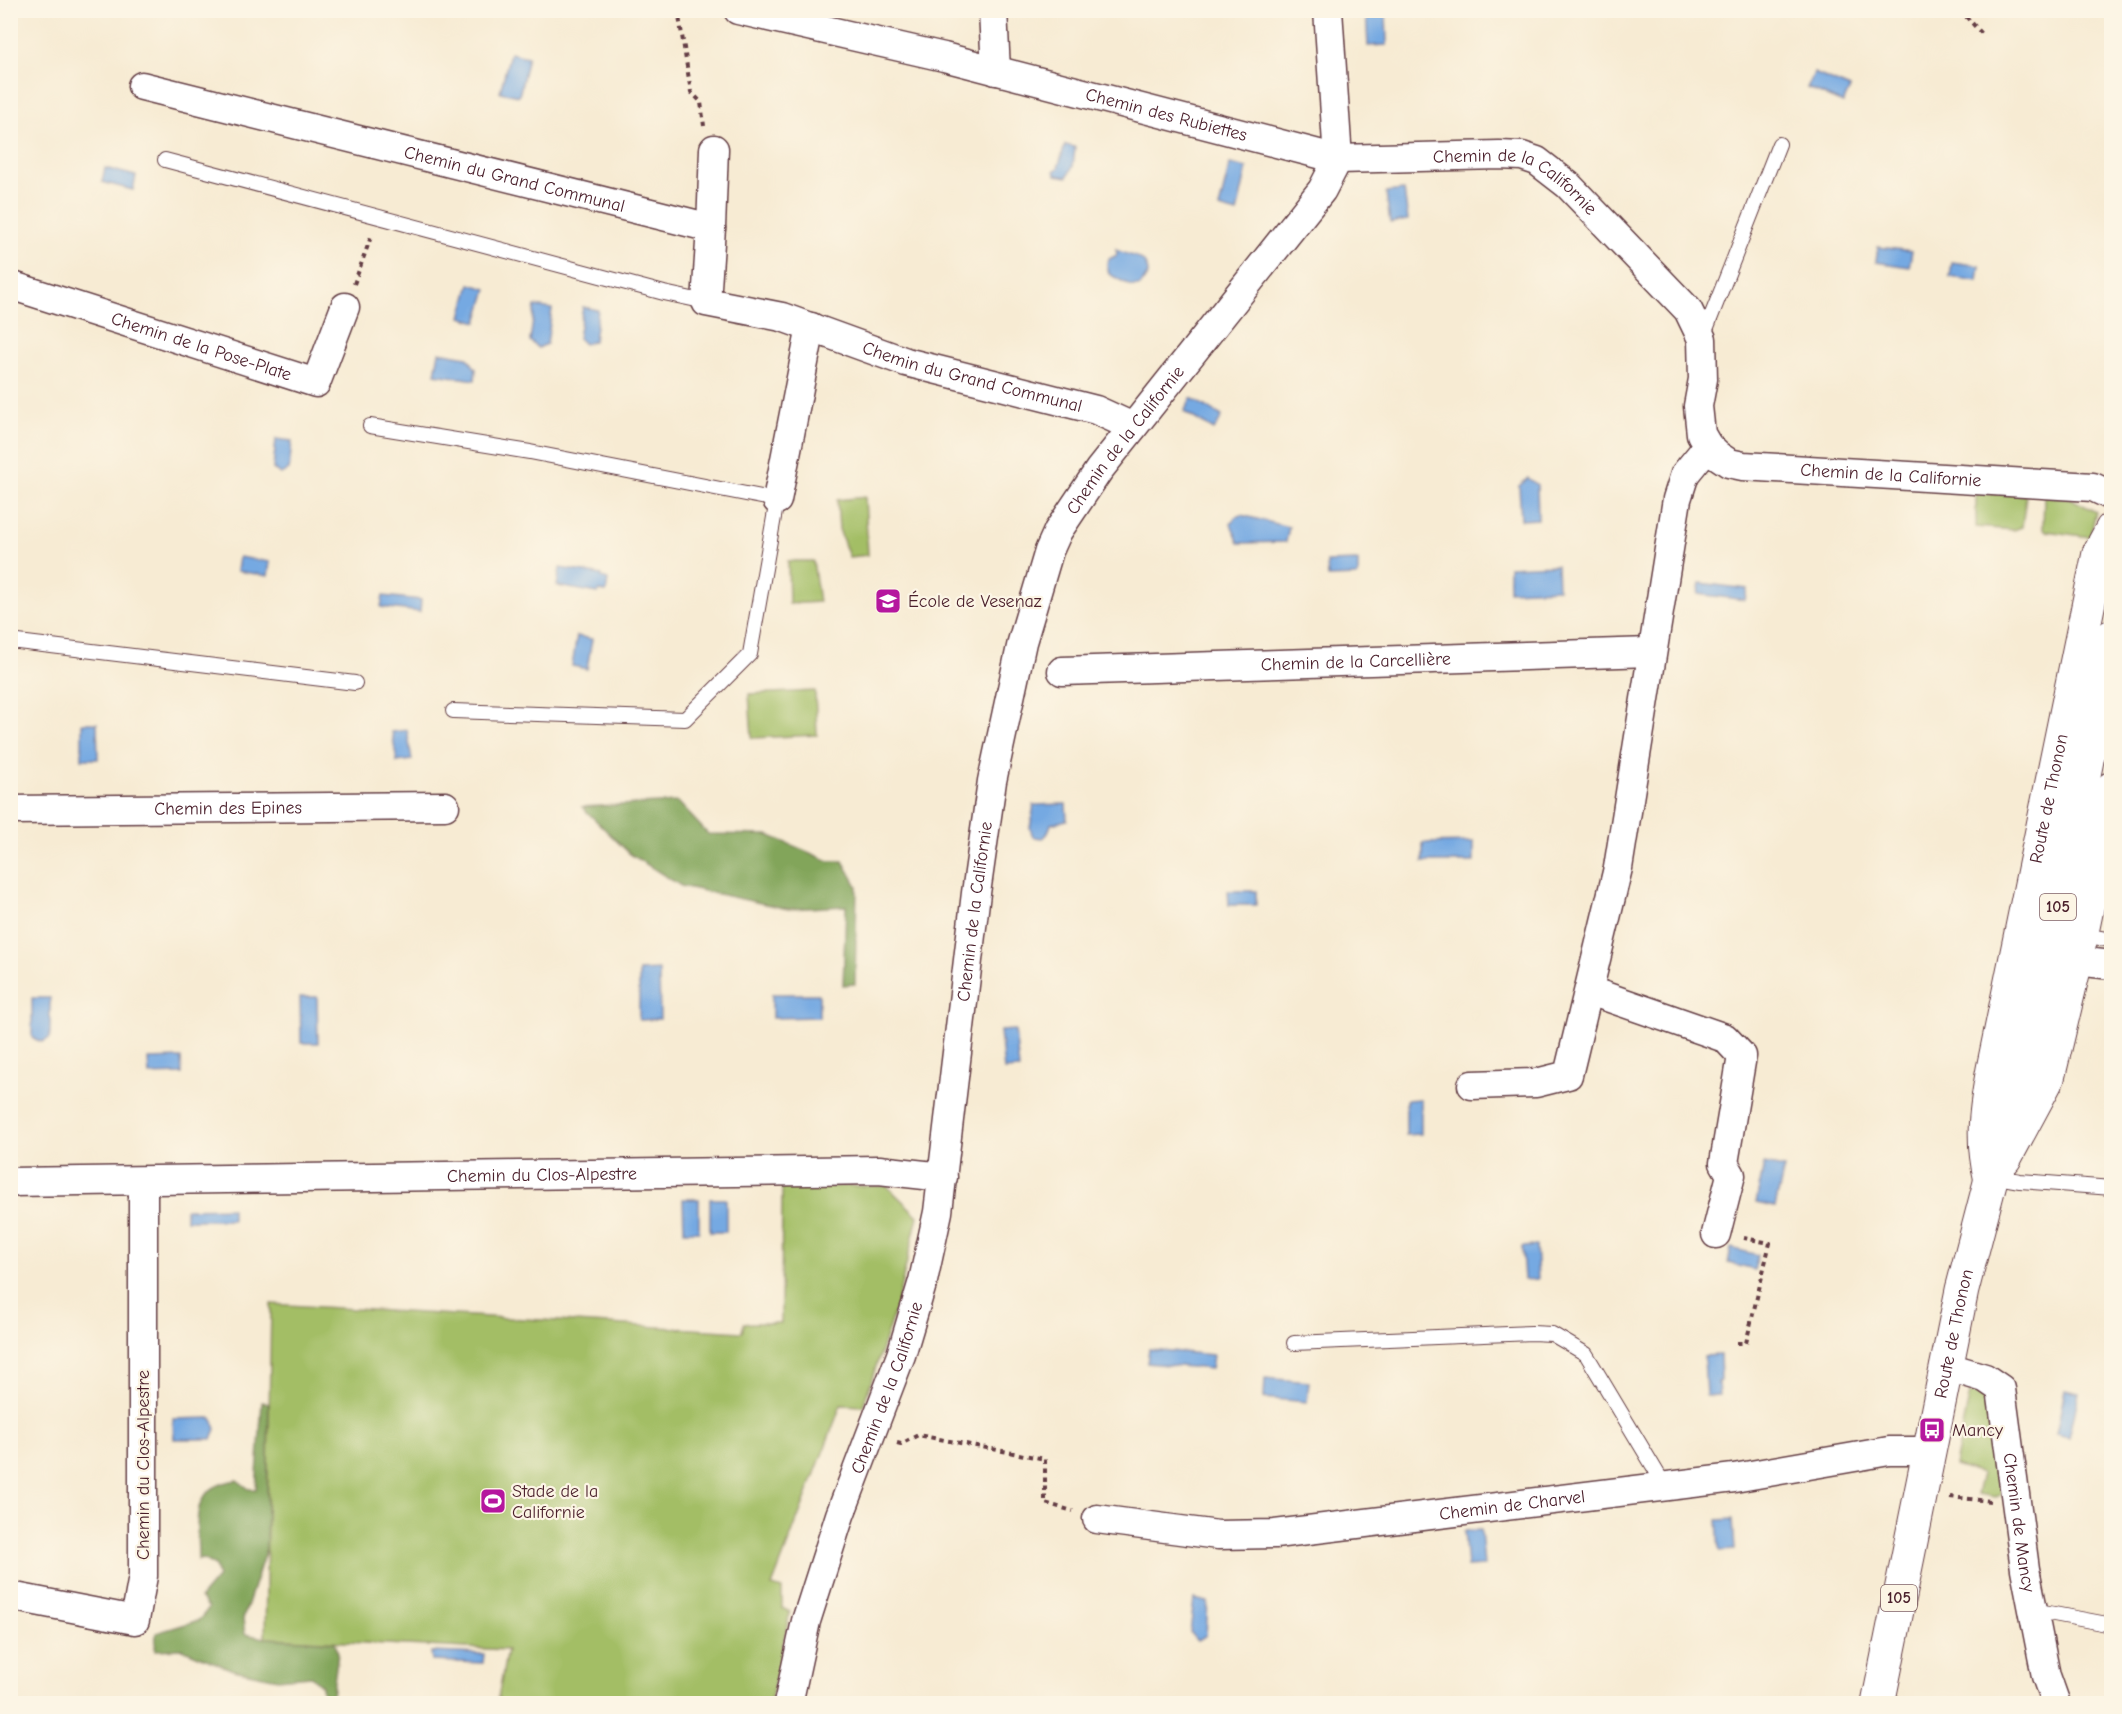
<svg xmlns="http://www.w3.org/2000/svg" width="2122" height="1714" font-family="'Comic Neue',sans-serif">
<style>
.green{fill:#a3be65;stroke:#766e48;stroke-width:1.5}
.forest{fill:#82a55a;stroke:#666242;stroke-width:1.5}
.water{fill:#75a9e2;stroke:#606486;stroke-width:1.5}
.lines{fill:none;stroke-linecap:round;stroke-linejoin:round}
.lane-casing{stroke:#643e44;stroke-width:16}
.street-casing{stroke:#643e44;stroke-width:31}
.secondary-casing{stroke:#643e44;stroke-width:35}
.primary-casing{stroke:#643e44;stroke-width:35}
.path{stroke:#643e44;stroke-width:4;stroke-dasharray:4.5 4.5;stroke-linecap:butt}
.lane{stroke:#fff;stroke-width:14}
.street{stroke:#fff;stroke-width:28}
.secondary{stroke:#fff;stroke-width:33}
.primary{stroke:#fff;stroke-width:33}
.labels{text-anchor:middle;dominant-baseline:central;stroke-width:4.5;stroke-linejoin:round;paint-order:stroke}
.shield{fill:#fcf5e5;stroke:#7f5f63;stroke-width:1.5}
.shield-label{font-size:16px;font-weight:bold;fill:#4a1f2b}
.street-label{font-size:18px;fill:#4a1f2b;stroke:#fcf5e5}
.poi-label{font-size:18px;fill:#4a1f2b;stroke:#fcf5e5;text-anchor:start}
</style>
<rect width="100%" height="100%" fill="#fcf5e5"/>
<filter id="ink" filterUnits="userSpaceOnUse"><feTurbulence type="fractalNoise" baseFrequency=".0167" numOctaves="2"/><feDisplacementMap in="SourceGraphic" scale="12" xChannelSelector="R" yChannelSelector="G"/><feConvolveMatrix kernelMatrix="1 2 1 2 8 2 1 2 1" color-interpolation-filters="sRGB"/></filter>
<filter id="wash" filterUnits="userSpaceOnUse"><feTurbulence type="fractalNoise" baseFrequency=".008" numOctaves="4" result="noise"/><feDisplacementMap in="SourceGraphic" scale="24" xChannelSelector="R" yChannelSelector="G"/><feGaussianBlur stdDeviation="1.35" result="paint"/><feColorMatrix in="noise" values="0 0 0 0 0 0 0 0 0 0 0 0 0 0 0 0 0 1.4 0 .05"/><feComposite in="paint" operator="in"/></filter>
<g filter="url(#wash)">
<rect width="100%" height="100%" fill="#f7ebd3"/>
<g class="green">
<path d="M1976,493L2026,495L2022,527L2014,530L1976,527Z"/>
<path d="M2044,496L2070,498L2096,512L2090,537L2046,531L2043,527Z"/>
<path d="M865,497L868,555L849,557L839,529L837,500Z"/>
<path d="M788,561H813L819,602L789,604Z"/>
<path d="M815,691L817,735L752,738L749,694Z"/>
<path d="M782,1186H887L918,1216L897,1303L863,1406L841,1405L772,1586L782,1589V1608L790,1612L770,1703H497L507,1650L265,1638L271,1304L742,1332L744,1323H781Z"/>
<path d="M1970,1393L1982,1396L1991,1407L2002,1494L1996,1497L1977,1494L1982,1474L1955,1466Z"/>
</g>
<g class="forest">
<path d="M678,802L708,834L768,835L829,861H843L857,886L855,984L843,985L846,906L788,909L681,886L630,854L582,807Z"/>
<path d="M262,1402L269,1404L266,1549L243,1619L245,1634L265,1638L335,1642L338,1653L331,1703H324L322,1686L311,1676L278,1679L233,1670L182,1649L155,1650L156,1633L199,1620L209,1608L200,1598L218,1577L215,1566L203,1559L198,1560C198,1521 188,1487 237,1480L249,1489H256Z"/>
</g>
<g class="water">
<path d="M1366,11H1386L1387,45L1368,46Z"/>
<path d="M510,53L528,57L519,96L500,92Z"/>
<path d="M1814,73L1850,88L1843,103L1807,88Z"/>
<path d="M1065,145L1075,147L1073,166L1067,177L1056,175L1054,171L1058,168Z"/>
<path d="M1230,164L1247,168L1237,213L1219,208Z"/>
<path d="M105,168L136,176L133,190L102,182Z"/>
<path d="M1404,190L1408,220L1390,223L1386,192Z"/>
<path d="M1878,247L1912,251L1909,267L1876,262Z"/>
<path d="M1116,249C1128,258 1147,253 1148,274L1140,286H1131L1109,274L1107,265L1109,259L1117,255Z"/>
<path d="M1952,262L1980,266L1978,281L1950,277Z"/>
<path d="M470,284L487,289L477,322L461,317Z"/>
<path d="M535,306L552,309L547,344L538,348L530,341Z"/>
<path d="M583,307L598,310L594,341L584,344L578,338Z"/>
<path d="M439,352L467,357L476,369L475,380L435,374Z"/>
<path d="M1191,398L1222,416L1214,430L1184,412Z"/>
<path d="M276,439L292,441L289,470L281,474L273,469Z"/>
<path d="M1528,478L1537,485L1538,519L1521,520L1519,486Z"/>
<path d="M1241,515L1289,527L1286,542L1239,543L1231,524L1235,517Z"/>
<path d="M239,557L270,562L268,576L237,571Z"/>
<path d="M1358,561V576L1328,577L1327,562Z"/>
<path d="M1557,565L1558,589L1509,591V567Z"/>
<path d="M560,568L602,575V578L608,580L606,592L599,591L598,593L557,586Z"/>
<path d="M1700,583L1747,589L1745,600L1698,594Z"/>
<path d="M383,596L421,600L420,612L381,607Z"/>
<path d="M577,636L592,639L587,669L572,666Z"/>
<path d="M82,723H97L98,759H82Z"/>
<path d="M407,730L412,760L397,762L392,732Z"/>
<path d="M1066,804L1067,820L1051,824L1048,833L1043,838L1033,837L1030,828L1034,805Z"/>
<path d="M1474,842V862H1423V843Z"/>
<path d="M1228,891H1256V905H1229Z"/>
<path d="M659,970L660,1019L639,1020V971Z"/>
<path d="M772,994H819V1017L772,1018Z"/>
<path d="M300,997H317L318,1043H301Z"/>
<path d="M32,998H50V1038L42,1042L32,1038Z"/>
<path d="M1015,1030L1019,1069L1004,1070L1000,1031Z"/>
<path d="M181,1058L182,1074L149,1075L148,1059Z"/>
<path d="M1421,1099V1134L1406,1135V1100Z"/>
<path d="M1764,1164L1784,1168L1775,1207L1756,1203Z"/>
<path d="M683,1199H699V1231H684Z"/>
<path d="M726,1199V1232H710V1199Z"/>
<path d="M232,1208V1220H186V1209Z"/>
<path d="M1536,1246L1538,1279L1524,1280L1522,1247Z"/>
<path d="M1731,1248L1758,1255L1754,1270L1728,1263Z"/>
<path d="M1149,1349L1213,1355L1211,1369L1147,1363Z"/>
<path d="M1720,1355L1721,1381L1718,1382L1719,1395L1706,1396L1704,1356Z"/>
<path d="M1265,1378L1309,1382L1307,1402L1264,1398Z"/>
<path d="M2065,1390L2079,1393L2069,1437L2056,1434Z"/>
<path d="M212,1418L216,1429L212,1439H174L173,1419Z"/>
<path d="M1733,1519L1735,1550L1719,1551L1717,1520Z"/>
<path d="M1481,1530L1484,1566L1467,1567L1464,1531Z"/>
<path d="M1194,1599L1208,1602L1206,1635L1197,1641L1190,1633Z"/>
<path d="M431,1652L484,1654L483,1663L432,1661Z"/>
</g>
</g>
<g filter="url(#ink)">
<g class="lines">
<defs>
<g id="lane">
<path d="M165,160L664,293L706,302"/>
<path d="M1703,337L1779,144"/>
<path d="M370,426L530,452L777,500L750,654L685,719L453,711"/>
<path d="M10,641L355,683"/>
<path d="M2082,935L2112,940"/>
<path d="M1992,1176L2020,1181L2112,1188"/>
<path d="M1294,1343L1532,1333L1552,1334L1586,1354L1665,1486"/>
<path d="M2033,1610L2112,1625"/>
</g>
<g id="street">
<path id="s1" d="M738,10L944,57L1338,159L1499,155L1522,156L1537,161L1568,185L1688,310L1702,339L1703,379L1698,406L1701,434L1708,446L1717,455L1729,463L1743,466L2093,487L2112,496"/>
<path d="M993,10L996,71"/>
<path d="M1328,10L1338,159"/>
<path id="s2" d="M142,86L711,228L706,302L782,317L906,362L1096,410L1133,427"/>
<path d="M711,228L714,149"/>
<path id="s3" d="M10,285L316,383L345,307"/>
<path d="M777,500L811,327"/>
<path id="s4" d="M1062,671L1651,652"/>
<path id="s5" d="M10,810L445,806"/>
<path d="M2076,961L2112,965"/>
<path d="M1590,991L1725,1038L1742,1056L1724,1163L1731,1175L1716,1234"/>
<path d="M1472,1085L1536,1083L1568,1075L1618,868L1677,499L1685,474L1708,446"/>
<path id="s6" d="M10,1182L879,1170L943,1177"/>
<path id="s7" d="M1945,1366L1985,1378L2001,1389L2025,1569L2046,1676L2056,1704"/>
<path id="s8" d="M1097,1519L1218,1535L1275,1534L1734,1478L1889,1451H1928"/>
<path d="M10,1596L135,1620L143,1576V1182"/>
<path id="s9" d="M788,1704L806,1621L840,1515L901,1355L923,1281L938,1212L976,893L992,781L1022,642L1049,551L1058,531L1099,470L1322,190L1338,159"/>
</g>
<g id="secondary">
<path d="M1997,1167L2005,1158L2048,1078L2076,961L2112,788"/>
<path id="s10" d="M1990,1176C1981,1138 1986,1107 1993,1069L2099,553L2112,529"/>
</g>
<g id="primary">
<path id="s11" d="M1878,1704L1962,1290L2042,983L2112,636"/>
</g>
</defs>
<use href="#lane" class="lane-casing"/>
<use href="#street" class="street-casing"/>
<use href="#secondary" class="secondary-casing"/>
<use href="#primary" class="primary-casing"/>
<g class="path">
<path d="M678,10L691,92L701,102L704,126"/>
<path d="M1960,10L1984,36"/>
<path d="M354,284L372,234"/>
<path d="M1737,1343H1746L1770,1243L1744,1238"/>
<path d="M897,1443L901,1444L918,1435L1045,1459V1503L1073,1511"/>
<path d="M1950,1497L1990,1501"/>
</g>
<use href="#lane" class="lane"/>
<use href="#street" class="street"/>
<use href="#secondary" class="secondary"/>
<use href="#primary" class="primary"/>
</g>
</g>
<defs>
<symbol id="school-square" viewBox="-11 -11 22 22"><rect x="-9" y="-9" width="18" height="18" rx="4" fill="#b5179e" stroke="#fcf5e5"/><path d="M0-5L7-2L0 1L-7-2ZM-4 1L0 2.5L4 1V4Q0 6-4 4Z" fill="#fff"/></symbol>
<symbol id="bus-square" viewBox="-11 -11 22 22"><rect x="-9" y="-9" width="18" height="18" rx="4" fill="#b5179e" stroke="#fcf5e5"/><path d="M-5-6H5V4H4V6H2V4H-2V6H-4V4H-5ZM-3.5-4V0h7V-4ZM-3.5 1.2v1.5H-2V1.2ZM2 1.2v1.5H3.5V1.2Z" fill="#fff"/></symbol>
<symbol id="stadium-square" viewBox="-11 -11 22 22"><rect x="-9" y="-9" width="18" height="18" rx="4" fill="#b5179e" stroke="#fcf5e5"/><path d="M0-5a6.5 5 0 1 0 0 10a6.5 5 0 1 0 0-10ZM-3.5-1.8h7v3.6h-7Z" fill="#fff"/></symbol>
</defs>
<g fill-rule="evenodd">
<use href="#school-square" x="873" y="586" width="30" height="30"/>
<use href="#bus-square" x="1917" y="1415" width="30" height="30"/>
<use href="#stadium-square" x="478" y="1486" width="30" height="30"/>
</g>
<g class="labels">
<g class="shield">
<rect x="2040" y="894" width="36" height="26" rx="4.5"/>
<rect x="1881" y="1585" width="36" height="26" rx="4.5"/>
</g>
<g class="shield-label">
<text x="2058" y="907">105</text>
<text x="1899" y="1598">105</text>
</g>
<g class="street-label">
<text stroke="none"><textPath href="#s1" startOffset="441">Chemin des Rubiettes</textPath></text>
<text stroke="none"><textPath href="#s2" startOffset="384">Chemin du Grand Communal</textPath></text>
<text stroke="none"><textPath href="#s1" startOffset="804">Chemin de la Californie</textPath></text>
<text stroke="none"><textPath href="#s3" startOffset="201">Chemin de la Pose-Plate</textPath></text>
<text stroke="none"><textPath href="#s2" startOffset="938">Chemin du Grand Communal</textPath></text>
<text stroke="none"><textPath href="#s9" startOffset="1322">Chemin de la Californie</textPath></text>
<text stroke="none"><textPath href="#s1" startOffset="1362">Chemin de la Californie</textPath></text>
<text stroke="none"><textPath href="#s4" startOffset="294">Chemin de la Carcellière</textPath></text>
<text stroke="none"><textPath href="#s10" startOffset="384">Route de Thonon</textPath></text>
<text stroke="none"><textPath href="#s5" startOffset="218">Chemin des Epines</textPath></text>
<text stroke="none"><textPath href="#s9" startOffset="818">Chemin de la Californie</textPath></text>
<text stroke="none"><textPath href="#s6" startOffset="532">Chemin du Clos-Alpestre</textPath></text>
<text stroke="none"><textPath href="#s11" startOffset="378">Route de Thonon</textPath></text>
<text stroke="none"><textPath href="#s9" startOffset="332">Chemin de la Californie</textPath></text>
<text transform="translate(143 1465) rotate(-90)">Chemin du Clos-Alpestre</text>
<text stroke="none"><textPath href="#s8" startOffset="418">Chemin de Charvel</textPath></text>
<text stroke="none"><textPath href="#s7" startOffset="196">Chemin de Mancy</textPath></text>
</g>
<g class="poi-label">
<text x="908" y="601">École de Vesenaz</text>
<text x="1952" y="1430">Mancy</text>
<text x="512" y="1491">Stade de la<tspan x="512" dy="21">Californie</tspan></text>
</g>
</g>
<rect width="2122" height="1714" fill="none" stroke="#fcf5e5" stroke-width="36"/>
</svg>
